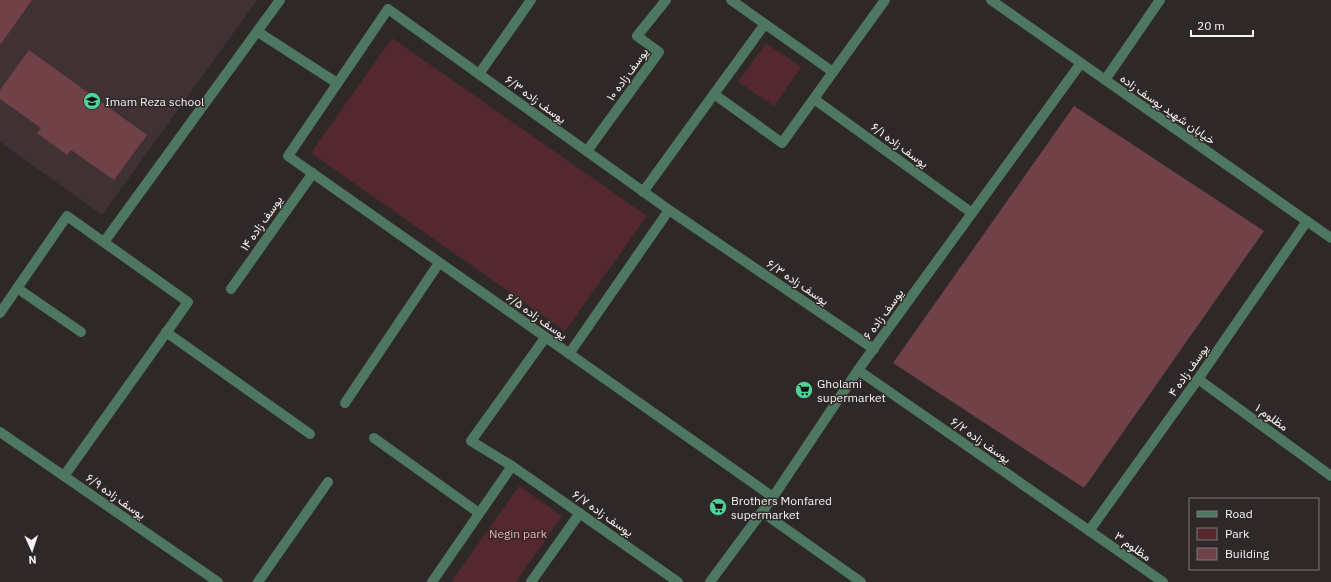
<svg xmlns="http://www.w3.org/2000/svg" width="1331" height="582" font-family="'IBM Plex Sans',Vazirmatn,sans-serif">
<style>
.built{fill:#403234}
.green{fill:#53282f}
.building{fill:#704147}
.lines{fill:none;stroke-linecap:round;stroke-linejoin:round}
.minor{stroke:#4e7761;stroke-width:10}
.tertiary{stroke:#4e7761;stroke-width:10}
.labels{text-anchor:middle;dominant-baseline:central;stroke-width:3;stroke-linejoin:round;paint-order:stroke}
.street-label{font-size:12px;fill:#f7f3f3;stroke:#2f2829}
.poi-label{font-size:12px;fill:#f7f3f3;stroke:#2f2829;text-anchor:start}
.park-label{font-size:12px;fill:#fbaab5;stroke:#2f2829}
</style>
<rect width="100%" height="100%" fill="#2f2829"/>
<path class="built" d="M0,0H257L102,215L0,142Z"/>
<g class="green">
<path d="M392,38L647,216L565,331L311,153Z"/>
<path d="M766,43L801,67L774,106L738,82Z"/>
<path d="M519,486L562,516L516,582H451Z"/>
</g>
<g class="building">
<path d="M0,0H32L0,45Z"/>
<path d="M29,50L147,135L114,180L71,150L67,155L37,133L41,128L0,99V90Z"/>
<path d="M1074,106L1264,231L1084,488L893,363Z"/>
</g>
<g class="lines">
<g class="minor">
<path d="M731,0L765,24"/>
<path d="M765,24L833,72L782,143L714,94Z"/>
<path d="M258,32L337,83"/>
<path d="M833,72L885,0"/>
<path d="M479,74L531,0"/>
<path d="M1105,80L1160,0"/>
<path d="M814,99L972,213"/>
<path d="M587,151L659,52L637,36L666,0"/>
<path d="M643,192L714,94"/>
<path d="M104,242L280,0"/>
<path d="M17,288L81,332"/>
<path d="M231,289L313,173"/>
<path d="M0,313L67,216L188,302L64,476"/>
<path d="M166,332L310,434"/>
<path d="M545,338L471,441L512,466L678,582"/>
<path d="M569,354L669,210"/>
<path d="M858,370L1163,582"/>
<path d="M1198,379L1331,476"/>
<path d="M345,403L439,263"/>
<path d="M0,432L218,582"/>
<path d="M374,438L479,513"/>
<path d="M773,497L288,156L388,9L669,210L874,349"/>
<path d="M762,512L861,582"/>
<path d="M1089,531L1198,379L1307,221"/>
<path d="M258,582L328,482"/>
<path d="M432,582L512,466"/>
<path d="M531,582L580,513"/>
<path d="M710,582L773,497L858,370L1081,63"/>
</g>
<path class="tertiary" d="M991,0L1331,238"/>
</g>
<defs>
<symbol id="school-disc" viewBox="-11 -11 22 22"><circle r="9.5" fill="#4fd398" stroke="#2f2829"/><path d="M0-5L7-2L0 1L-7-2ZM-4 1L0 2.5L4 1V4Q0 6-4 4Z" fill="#111"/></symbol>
<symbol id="supermarket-disc" viewBox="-11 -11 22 22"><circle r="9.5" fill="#4fd398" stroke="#2f2829"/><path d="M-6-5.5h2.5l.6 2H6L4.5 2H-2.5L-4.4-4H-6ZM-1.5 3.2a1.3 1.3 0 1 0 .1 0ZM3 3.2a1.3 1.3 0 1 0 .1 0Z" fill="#111"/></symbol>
</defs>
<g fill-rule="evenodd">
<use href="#school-disc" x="82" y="91" width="20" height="20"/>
<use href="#supermarket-disc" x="794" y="380" width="20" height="20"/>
<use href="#supermarket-disc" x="708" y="497" width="20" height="20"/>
</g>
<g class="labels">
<g class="street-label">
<text transform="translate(627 74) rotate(-54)">یوسف زاده ۱۰</text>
<text transform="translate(536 99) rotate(36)">یوسف زاده ۶/۳</text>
<text transform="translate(1168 109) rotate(35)">خیابان شهید یوسف زاده</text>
<text transform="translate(900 145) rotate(36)">یوسف زاده ۶/۱</text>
<text transform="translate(261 223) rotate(-55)">یوسف زاده ۱۴</text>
<text transform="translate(798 282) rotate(34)">یوسف زاده ۶/۳</text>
<text transform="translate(883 314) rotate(-54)">یوسف زاده ۶</text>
<text transform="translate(537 316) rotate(35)">یوسف زاده ۶/۵</text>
<text transform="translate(1188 370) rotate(-55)">یوسف زاده ۴</text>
<text transform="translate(1272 417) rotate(36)">مظلوم ۱</text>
<text transform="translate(981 440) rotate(35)">یوسف زاده ۶/۲</text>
<text transform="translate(116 496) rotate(35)">یوسف زاده ۶/۹</text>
<text transform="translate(603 513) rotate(35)">یوسف زاده ۶/۷</text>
<text transform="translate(1133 546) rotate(35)">مظلوم ۳</text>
</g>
<g class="poi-label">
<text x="105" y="101">Imam Reza school</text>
<text x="817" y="383">Gholami<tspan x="817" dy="14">supermarket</tspan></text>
<text x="731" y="500">Brothers Monfared<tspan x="731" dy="14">supermarket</tspan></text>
</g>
<g class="park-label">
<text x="518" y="533">Negin park</text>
</g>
</g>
<rect x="1189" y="498" width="130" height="72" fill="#2f2829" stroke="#7f797a"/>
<rect x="1197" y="511" width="20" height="6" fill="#4e7761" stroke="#7f797a"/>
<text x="1225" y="518" font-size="12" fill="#f7f3f3">Road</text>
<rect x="1197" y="528" width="20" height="12" fill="#53282f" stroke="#7f797a"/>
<text x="1225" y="538" font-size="12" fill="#f7f3f3">Park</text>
<rect x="1197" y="548" width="20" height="12" fill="#704147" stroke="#7f797a"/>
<text x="1225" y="558" font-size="12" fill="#f7f3f3">Building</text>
<g transform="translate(32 550) rotate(177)" stroke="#2f2829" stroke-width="3" paint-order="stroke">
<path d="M0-3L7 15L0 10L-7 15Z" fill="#f7f3f3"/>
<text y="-6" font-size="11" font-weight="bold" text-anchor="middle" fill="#f7f3f3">N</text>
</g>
<path d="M1191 30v6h62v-6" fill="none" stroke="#f7f3f3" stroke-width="2"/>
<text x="1197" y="30" font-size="12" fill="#f7f3f3" stroke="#2f2829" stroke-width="3" paint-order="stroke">20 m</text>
</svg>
